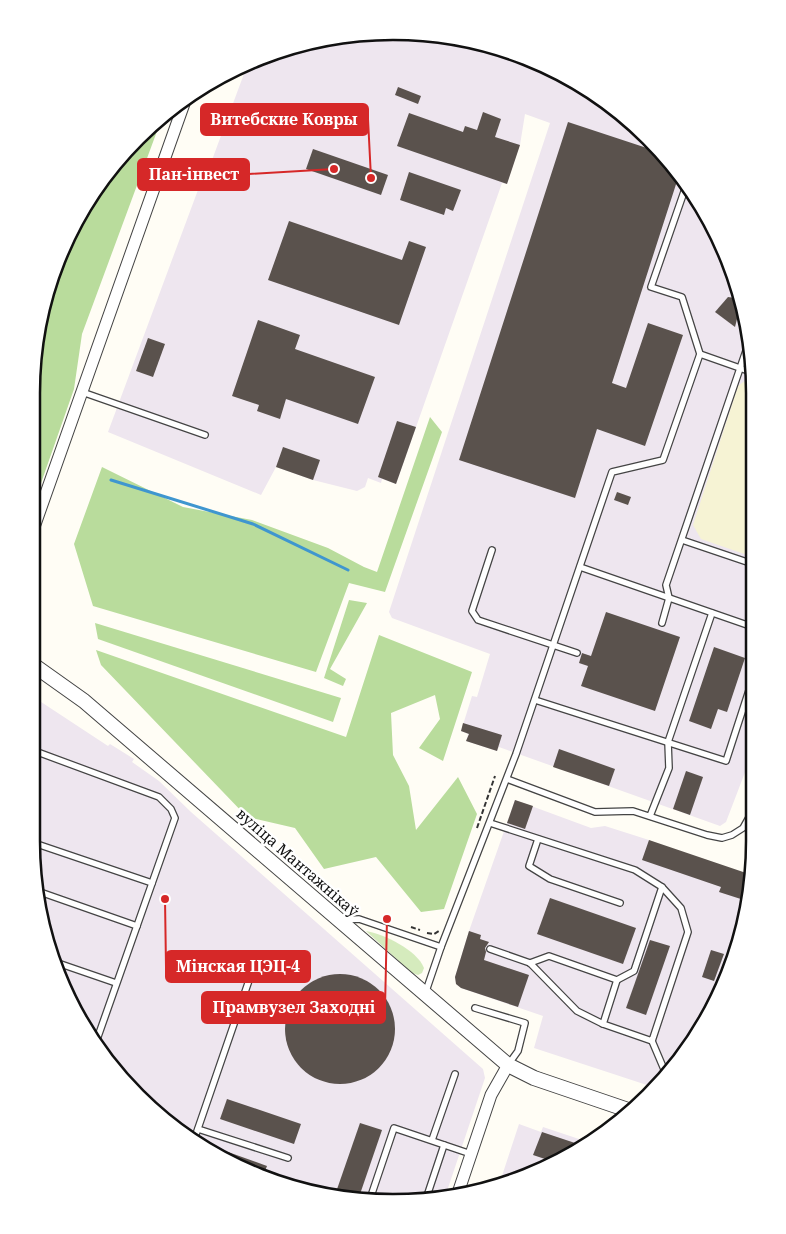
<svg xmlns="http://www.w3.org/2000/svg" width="786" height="1234" font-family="'Noto Serif',serif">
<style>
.industrial{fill:#eee6ef}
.farmland{fill:#f6f3d4}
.green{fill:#d5ebbd}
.forest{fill:#b9dc9c}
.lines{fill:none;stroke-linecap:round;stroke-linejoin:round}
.stream{stroke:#3f96cf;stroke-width:3}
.building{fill:#5a524d}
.service-casing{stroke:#444;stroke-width:8}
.minor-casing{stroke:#444;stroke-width:13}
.tertiary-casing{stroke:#444;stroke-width:16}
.path{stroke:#333;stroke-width:2;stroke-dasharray:5 2.5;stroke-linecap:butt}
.service{stroke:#fff;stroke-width:5.5}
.minor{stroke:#fff;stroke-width:11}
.tertiary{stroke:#fff;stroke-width:14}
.labels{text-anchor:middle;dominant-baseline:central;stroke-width:5;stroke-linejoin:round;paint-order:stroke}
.street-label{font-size:15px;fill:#111;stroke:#fff}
.rim{fill:none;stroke:#111;stroke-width:2.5}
.leader{fill:none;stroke:#d62828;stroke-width:2}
.callout-dot{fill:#d62828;stroke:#fff;stroke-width:2}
.callout{fill:#d62828;stroke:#d62828;stroke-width:2}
.callout-label{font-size:16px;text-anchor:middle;font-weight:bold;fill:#fff}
</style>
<rect width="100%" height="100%" fill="#fffdf5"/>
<g class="industrial">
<path d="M417,32L487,44L553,69L613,106L665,155L717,233L742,299L754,369L752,754L726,822L720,826L499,747L497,751L466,741L468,734L461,731L472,696L477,697L490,654L392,618L389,612L550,123L525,114L520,145L507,184L502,183L396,484L382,479L381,483L368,478L365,487L357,491L313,480L276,467L261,495L108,432L208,163H210L212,160L248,63L277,50L346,34Z"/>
<path d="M32,696L108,746L110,744L134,759L132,762L159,781L191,812L483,1069L485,1078L446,1194L370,1202L276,1183L173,1128L92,1042L50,957L31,841Z"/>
<path d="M515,800L591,828L605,826L649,840L752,887L708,1012L680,1061L653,1087L534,1048L543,1016L461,988L456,984L455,977L469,931Z"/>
<path d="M519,1124L541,1132L543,1127L591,1143L499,1185Z"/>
</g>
<path class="farmland" d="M750,377L754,378L753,557L701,539L693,525L738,386Z"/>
<path class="green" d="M366,931C384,934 417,950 424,968L422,973L418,975L412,973Z"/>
<g class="forest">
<path d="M163,115L82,334L74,389L33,506L34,346L59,254L106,173L155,121Z"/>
<path d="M430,417L442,432L385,592L349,583L316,672L93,606L74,544L102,467L183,507L252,520L328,548L364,567L377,572Z"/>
<path d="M349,600L367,603L330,669L346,679L343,686L324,678Z"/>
<path d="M95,623L341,698L333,722L98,639Z"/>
<path d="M379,635L472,672L443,761L419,748L440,719L435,695L391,713L393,755L409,786L416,830L458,777L477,814L444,909L421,912L376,857L324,869L295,828L247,817L101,665L96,650L346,737Z"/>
</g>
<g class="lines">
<path class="stream" d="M111,480L253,524L348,570"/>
</g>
<g class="building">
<path d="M398,87L421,96L418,104L395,95Z"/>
<path d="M483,112L501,119L495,137L520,145L507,184L397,146L409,113L463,132L465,126L477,130Z"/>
<path d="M568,122L665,154L679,175L612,383L626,388L648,323L683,335L645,446L597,429L575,498L459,460Z"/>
<path d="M313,149L388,175L381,195L306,169Z"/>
<path d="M409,172L461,190L453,211L446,208L444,215L400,200Z"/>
<path d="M289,221L402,260L409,241L426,247L399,325L268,280Z"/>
<path d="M728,297L742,299L735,327L715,312Z"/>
<path d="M258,320L300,335L295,349L375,377L358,424L286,399L280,419L257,411L259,405L232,396Z"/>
<path d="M148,338L165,344L153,377L136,371Z"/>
<path d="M397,421L416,427L396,484L378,477Z"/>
<path d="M283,447L320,460L313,480L276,467Z"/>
<path d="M617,492L631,497L628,505L614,500Z"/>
<path d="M606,612L680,637L655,711L581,686L588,666L579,663L582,653L591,656Z"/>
<path d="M714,647L745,658L727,712L718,709L711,729L689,721Z"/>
<path d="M463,723L502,735L497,751L466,741L469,734L461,731Z"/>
<path d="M559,749L615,769L609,786L553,767Z"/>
<path d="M686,771L703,777L690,815L673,809Z"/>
<path d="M515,800L533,806L525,829L507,823Z"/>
<path d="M649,840L752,875V887L747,901L719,892L721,887L642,860Z"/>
<path d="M550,898L636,928L623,964L537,934Z"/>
<path d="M469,931L481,935L480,939L489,942L485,948L486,952L484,960L529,975L518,1007L461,988L456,984L455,977Z"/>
<path d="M650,940L670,946L646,1015L626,1008Z"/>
<path d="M711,950L724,954L714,981L702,977Z"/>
<circle cx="340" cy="1029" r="55"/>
<path d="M227,1099L301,1124L294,1144L220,1119Z"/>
<path d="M360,1123L382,1130L358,1200L335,1195Z"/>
<path d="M542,1132L584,1146L551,1161L533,1155Z"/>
<path d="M228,1152L267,1166L263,1176L226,1157Z"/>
</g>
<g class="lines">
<defs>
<g id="service">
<path d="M700,354L754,373"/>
<path d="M82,392L205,435"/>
<path d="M682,540L753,564"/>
<path d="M492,550L472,611L478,620L577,653"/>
<path d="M580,567L753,627"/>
<path d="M662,623L669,598L666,585L749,342"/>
<path d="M535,700L726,761L753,678"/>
<path d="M32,750L159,797L171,809L175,818L95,1045"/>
<path d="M507,779L595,812L633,811L707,835L722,838L732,835L743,828L752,812"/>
<path d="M650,816L669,768L668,742L712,613"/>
<path d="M490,823L635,870L662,887L681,908L688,932L652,1041L603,1024L577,1011L530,963L490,949"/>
<path d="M538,839L529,866L550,879L620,903"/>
<path d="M31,842L152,883"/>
<path d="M40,892L137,926"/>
<path d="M343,920L359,919L441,947"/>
<path d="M52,961L116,983"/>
<path d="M530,963L549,956L617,980L634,971L662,887"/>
<path d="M425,994L441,947L516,754L612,472L663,460L700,354L682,297L651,287L686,186"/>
<path d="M475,1008L525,1023L518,1051L508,1065"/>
<path d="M603,1024L617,980"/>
<path d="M652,1041L666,1074"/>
<path d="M198,1129L288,1158"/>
<path d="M194,1140L256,960L302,976"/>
<path d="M432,1140L455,1074"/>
<path d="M427,1196L444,1145"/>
<path d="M369,1202L394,1128L471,1154"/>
</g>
<g id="minor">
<path d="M33,530L186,98"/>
<path d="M458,1193L491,1095L508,1065"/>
</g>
<path id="tertiary" d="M32,664L84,701L508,1065L534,1078L628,1110"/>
</defs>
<use href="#service" class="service-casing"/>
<use href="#minor" class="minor-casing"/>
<use href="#tertiary" class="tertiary-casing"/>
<g class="path">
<path d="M477,828L495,776"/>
<path d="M341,905L358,910"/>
<path d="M411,927L420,930"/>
<path d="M427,933L434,934L439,931"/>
</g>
<use href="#service" class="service"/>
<use href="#minor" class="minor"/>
<use href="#tertiary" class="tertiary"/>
</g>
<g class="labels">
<g class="street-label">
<text transform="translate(298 862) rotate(41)">вуліца Мантажнікаў</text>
</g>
</g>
<path d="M0 0H786V1234H0ZM393 40H393A353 353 0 0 1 746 393V841A353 353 0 0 1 393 1194H393A353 353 0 0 1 40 841V393A353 353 0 0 1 393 40Z" fill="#fff" fill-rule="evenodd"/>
<path class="rim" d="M393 40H393A353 353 0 0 1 746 393V841A353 353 0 0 1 393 1194H393A353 353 0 0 1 40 841V393A353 353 0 0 1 393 40Z"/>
<path class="leader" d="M371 178L368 119M334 169L249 174M165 899L166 967M387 919L385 1008"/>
<g class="callout-dot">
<circle cx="371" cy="178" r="5"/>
<circle cx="334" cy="169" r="5"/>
<circle cx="165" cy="899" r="5"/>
<circle cx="387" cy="919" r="5"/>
</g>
<g class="callout">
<rect x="201" y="104" width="167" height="31" rx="5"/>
<rect x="138" y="159" width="111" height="31" rx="5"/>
<rect x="166" y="951" width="144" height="31" rx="5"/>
<rect x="202" y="992" width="183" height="31" rx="5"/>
</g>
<g class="callout-label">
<text x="284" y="125">Витебские Ковры</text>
<text x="194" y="180">Пан-інвест</text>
<text x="238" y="972">Мінская ЦЭЦ-4</text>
<text x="294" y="1013">Прамвузел Заходні</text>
</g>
</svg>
